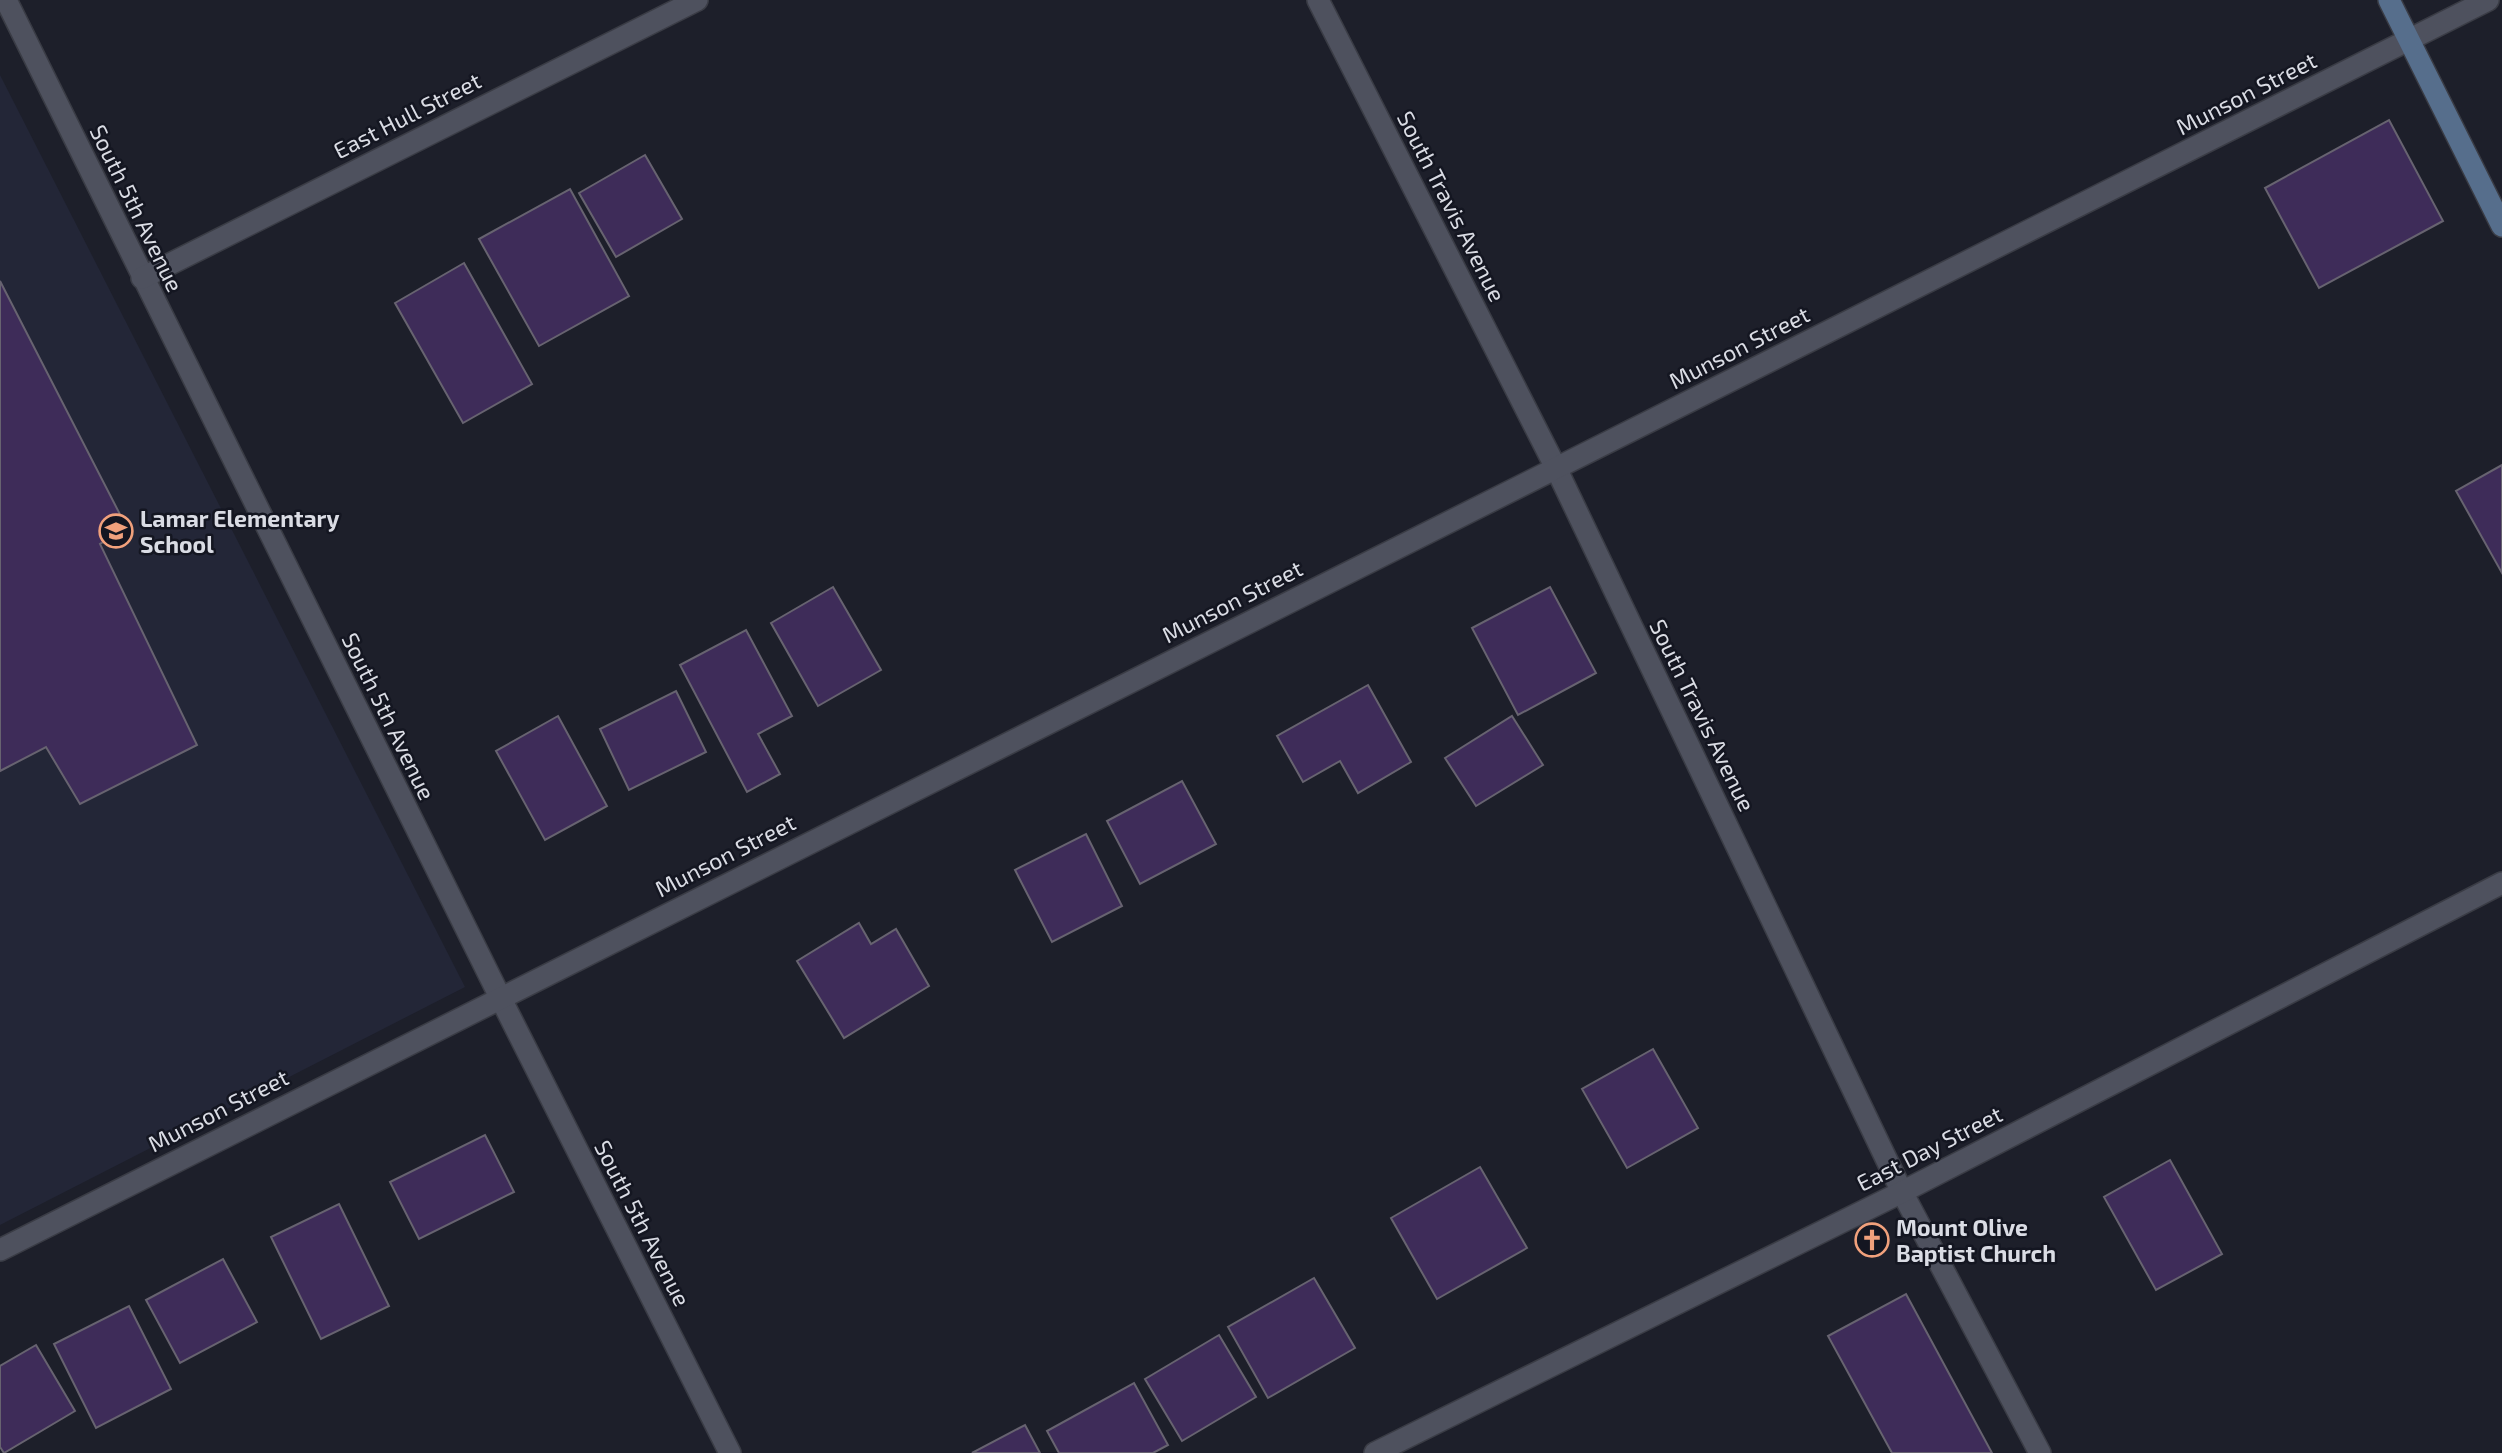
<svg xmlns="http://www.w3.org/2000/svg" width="2502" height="1453" font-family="'Exo 2',sans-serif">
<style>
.built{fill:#232637}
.building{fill:#3e2c59;stroke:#676370;stroke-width:2}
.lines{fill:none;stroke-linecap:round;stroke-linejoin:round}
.street-casing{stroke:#3a3c45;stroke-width:24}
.secondary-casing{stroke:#3a3c45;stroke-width:24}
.street{stroke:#4e515e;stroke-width:21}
.secondary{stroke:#566e8c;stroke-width:21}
.labels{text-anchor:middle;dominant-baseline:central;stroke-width:5;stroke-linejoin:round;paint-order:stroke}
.street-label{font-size:23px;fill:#dadce4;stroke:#141621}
.poi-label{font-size:23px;font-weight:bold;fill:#dadce4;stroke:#141621;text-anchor:start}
</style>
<rect width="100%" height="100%" fill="#1d1f2a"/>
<path class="built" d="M0,75L465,987L0,1225Z"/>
<g class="building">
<path d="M2389,120L2443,221L2319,288L2265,188Z"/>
<path d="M645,155L682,219L616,257L579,193Z"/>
<path d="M570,189L629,296L539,346L479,239Z"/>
<path d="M464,263L532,384L463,423L395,303Z"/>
<path d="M0,281L127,528L100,544L197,745L80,804L46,747L0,771Z"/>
<path d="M2502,465V573L2456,491Z"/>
<path d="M833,587L881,670L818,706L771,623Z"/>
<path d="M1550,587L1596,673L1518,715L1472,628Z"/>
<path d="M746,630L792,716L758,734L780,774L747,792L680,665Z"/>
<path d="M1368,685L1411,762L1358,793L1340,761L1303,782L1277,736Z"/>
<path d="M676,691L706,752L629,790L600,729Z"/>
<path d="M558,716L607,806L545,840L496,751Z"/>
<path d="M1512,716L1543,765L1476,806L1445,758Z"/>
<path d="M1182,781L1216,844L1140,884L1107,821Z"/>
<path d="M1086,834L1122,906L1052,942L1015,870Z"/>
<path d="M859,923L871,944L896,929L929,986L844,1038L797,961Z"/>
<path d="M1653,1049L1698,1128L1627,1168L1582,1089Z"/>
<path d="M485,1135L514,1192L419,1239L390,1182Z"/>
<path d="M2170,1160L2222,1254L2156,1290L2104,1197Z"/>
<path d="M1480,1167L1527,1248L1437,1299L1391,1218Z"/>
<path d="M339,1204L389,1306L321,1339L271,1237Z"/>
<path d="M223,1259L257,1322L180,1363L146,1300Z"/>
<path d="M1314,1278L1355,1348L1268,1398L1228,1327Z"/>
<path d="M1906,1294L1992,1453H1892L1828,1336Z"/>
<path d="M129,1306L171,1389L96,1428L54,1344Z"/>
<path d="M1219,1335L1256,1397L1182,1441L1145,1379Z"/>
<path d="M36,1345L75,1411L4,1453L0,1447V1366Z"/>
<path d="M1134,1383L1168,1445L1153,1453H1059L1047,1431Z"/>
<path d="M1025,1425L1040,1453H972Z"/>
</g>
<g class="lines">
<defs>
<g id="street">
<path d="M6,0L500,997L730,1453"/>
<path d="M1318,0L1556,468L1902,1192L2040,1453"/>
<path d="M142,278L697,0"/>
<path d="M0,1250L2488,0"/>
<path d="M1375,1453L1902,1192L2502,883"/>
</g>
<path id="secondary" d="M2389,0L2502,226"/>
</defs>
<use href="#street" class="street-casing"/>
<use href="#secondary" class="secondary-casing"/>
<use href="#street" class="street"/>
<use href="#secondary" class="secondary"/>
</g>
<defs>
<symbol id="school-ring" viewBox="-11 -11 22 22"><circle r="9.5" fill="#141621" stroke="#f1a17c" stroke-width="1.5"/><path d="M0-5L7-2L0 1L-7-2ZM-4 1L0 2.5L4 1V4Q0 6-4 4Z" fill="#f1a17c"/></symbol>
<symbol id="church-ring" viewBox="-11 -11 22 22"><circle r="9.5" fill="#141621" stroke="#f1a17c" stroke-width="1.5"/><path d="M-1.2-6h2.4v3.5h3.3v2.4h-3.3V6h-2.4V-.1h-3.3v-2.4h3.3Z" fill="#f1a17c"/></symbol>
</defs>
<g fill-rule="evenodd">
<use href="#school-ring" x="97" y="512" width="38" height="38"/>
<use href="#church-ring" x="1853" y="1221" width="38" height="38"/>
</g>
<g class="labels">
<g class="street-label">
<text transform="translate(2246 93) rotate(-27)">Munson Street</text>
<text transform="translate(407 115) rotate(-27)">East Hull Street</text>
<text transform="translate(1452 206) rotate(63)">South Travis Avenue</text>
<text transform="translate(137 208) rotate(64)">South 5th Avenue</text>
<text transform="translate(1739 347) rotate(-27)">Munson Street</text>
<text transform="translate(1232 601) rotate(-27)">Munson Street</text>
<text transform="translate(1703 715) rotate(64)">South Travis Avenue</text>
<text transform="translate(389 716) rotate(64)">South 5th Avenue</text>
<text transform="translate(725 855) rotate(-27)">Munson Street</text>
<text transform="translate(218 1110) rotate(-27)">Munson Street</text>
<text transform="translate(1929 1148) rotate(-27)">East Day Street</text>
<text transform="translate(643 1223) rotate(63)">South 5th Avenue</text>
</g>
<g class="poi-label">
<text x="140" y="518">Lamar Elementary<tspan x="140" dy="26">School</tspan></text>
<text x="1896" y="1227">Mount Olive<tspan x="1896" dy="26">Baptist Church</tspan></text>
</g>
</g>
</svg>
